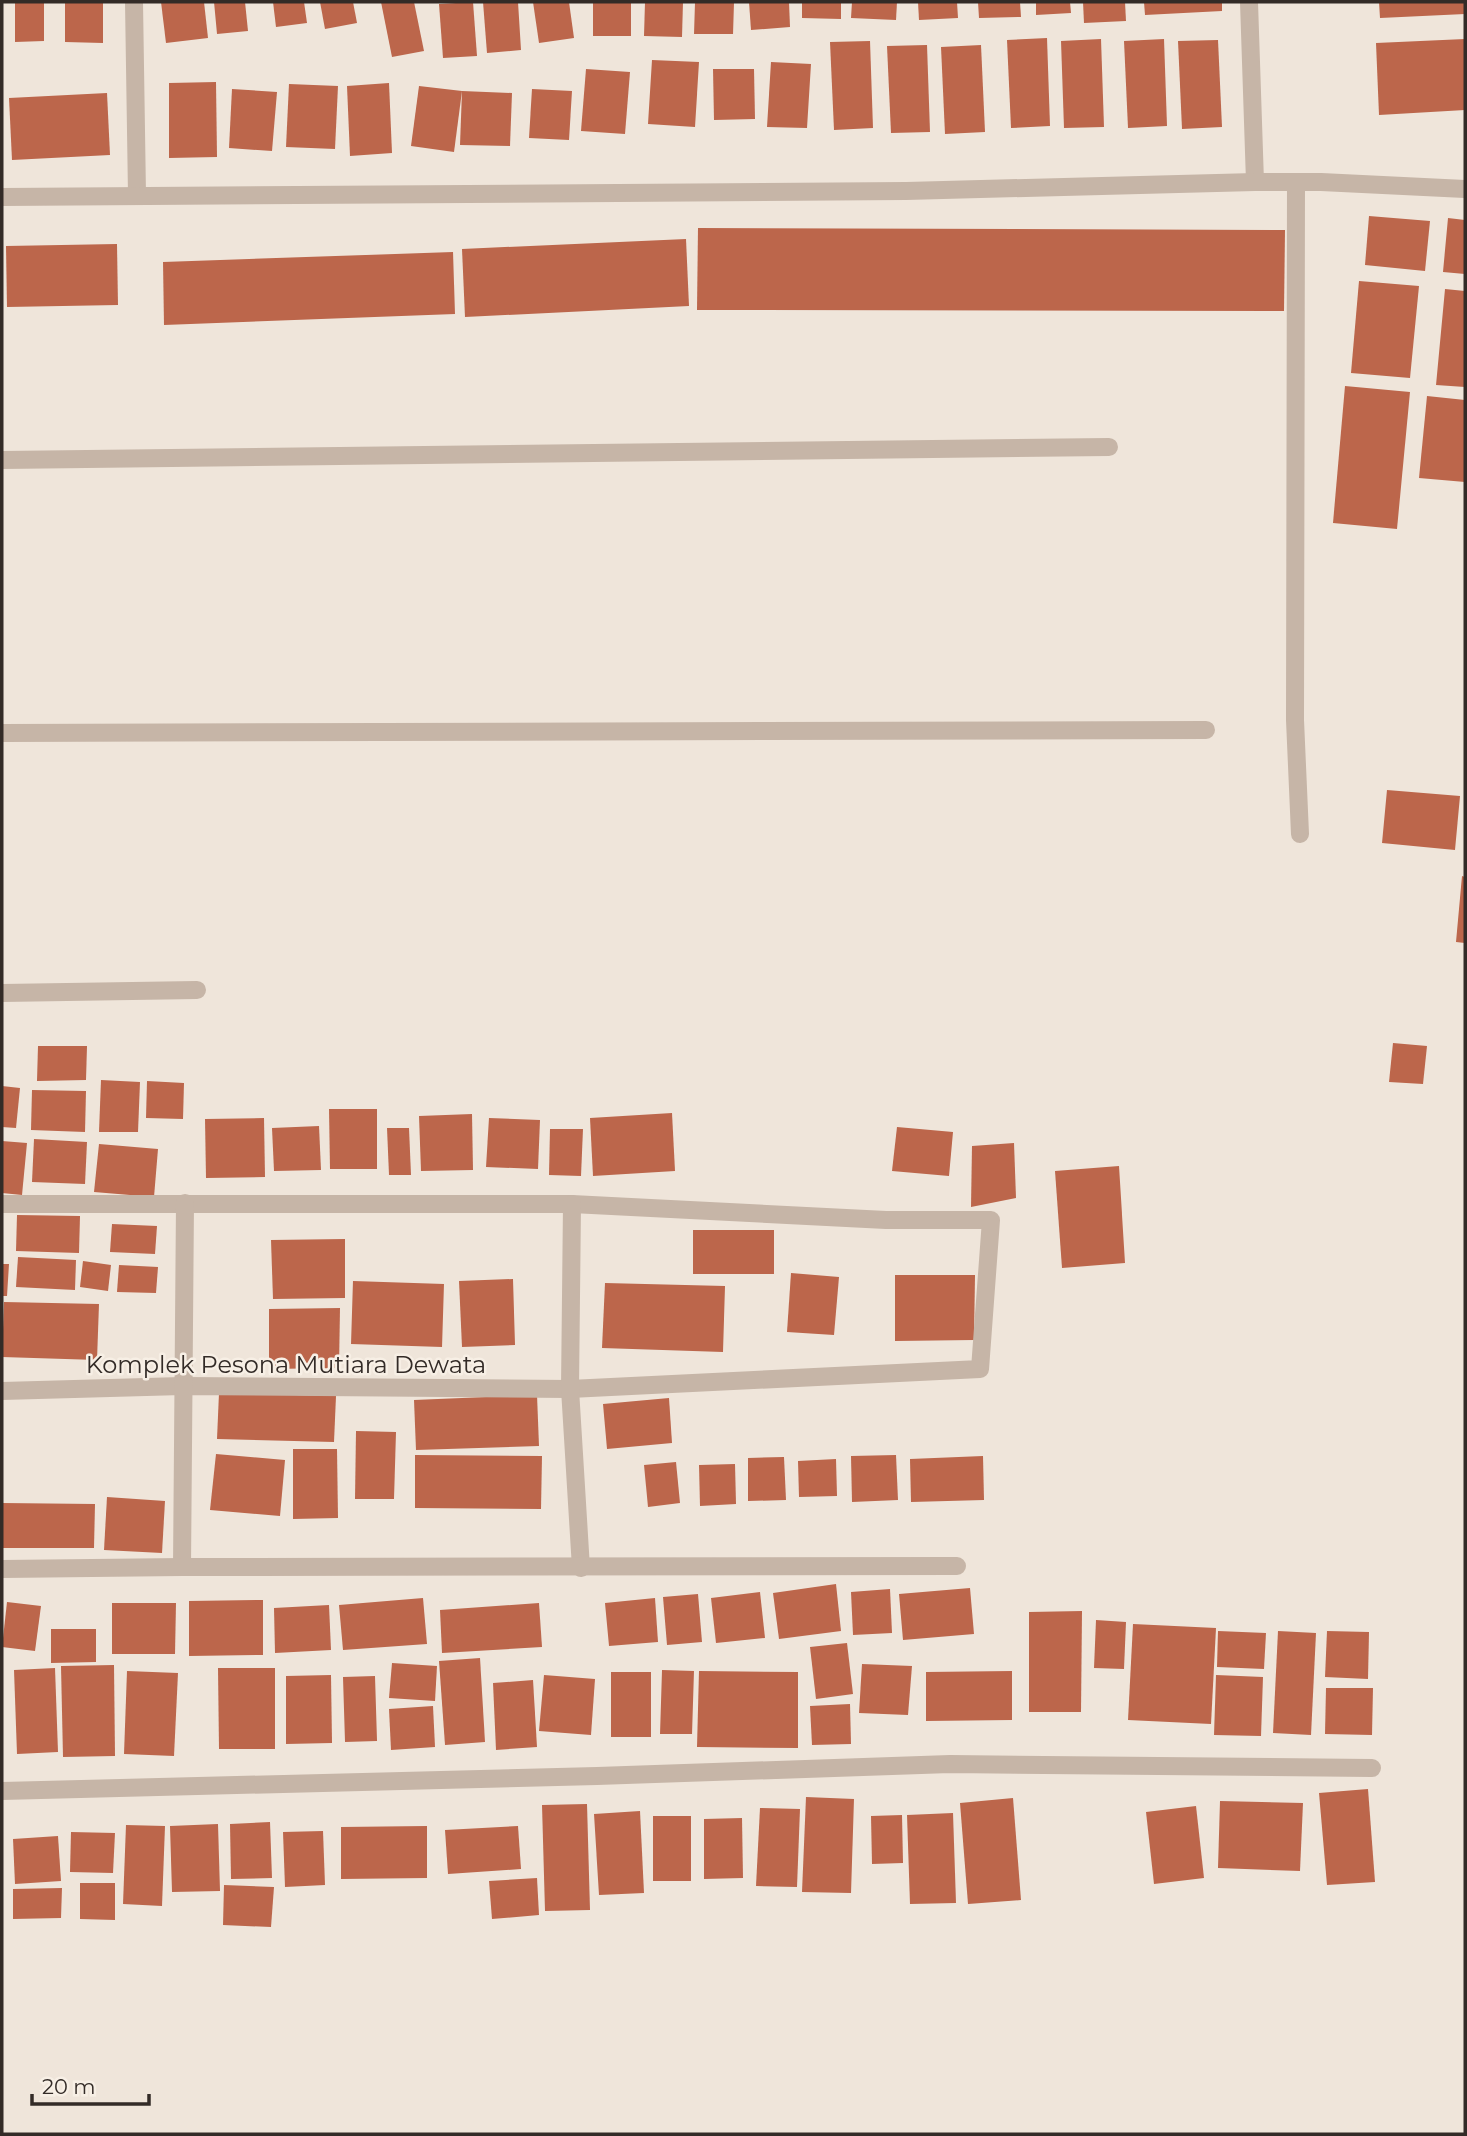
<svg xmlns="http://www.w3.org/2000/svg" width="1467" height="2136" font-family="Montserrat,sans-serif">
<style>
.building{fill:#bc664b}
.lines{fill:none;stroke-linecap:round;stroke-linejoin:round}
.minor{stroke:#c6b5a7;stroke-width:18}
.labels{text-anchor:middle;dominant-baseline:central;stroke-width:5;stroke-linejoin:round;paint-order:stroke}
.street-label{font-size:24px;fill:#332b27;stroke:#f7efe5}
</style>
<rect width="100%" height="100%" fill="#efe5da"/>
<g class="building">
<path d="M15,2H44V41L15,42Z"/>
<path d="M65,2H103V43L65,42Z"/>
<path d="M161,2H204L208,38L166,43Z"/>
<path d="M214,2H245L248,31L217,34Z"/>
<path d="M273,2H304L307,23L276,27Z"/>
<path d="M320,2H353L357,23L325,29Z"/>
<path d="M381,2H414L424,51L392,57Z"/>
<path d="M473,2L477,56L443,58L439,4Z"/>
<path d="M483,2H518L521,50L487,53Z"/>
<path d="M533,2H569L574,38L539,43Z"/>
<rect x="593" y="2" width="38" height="34"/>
<path d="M645,2H683L682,37L644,36Z"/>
<path d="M695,2H734L733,34H694Z"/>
<path d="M749,2H789L790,27L751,30Z"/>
<path d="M802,2H841V19L802,18Z"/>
<path d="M852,2H897L896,20L851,18Z"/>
<path d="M918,2H957L958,18L919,20Z"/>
<path d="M978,2H1020L1021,17L979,18Z"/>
<path d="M1036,2H1070L1071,13L1036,15Z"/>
<path d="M1083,2H1125L1126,21L1084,23Z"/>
<path d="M1144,2H1222V11L1145,15Z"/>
<path d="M1379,2H1465V14L1380,18Z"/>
<path d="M1047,38L1050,126L1011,128L1007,40Z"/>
<path d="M1101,39L1104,127L1064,128L1061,41Z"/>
<path d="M1164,39L1167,126L1128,128L1124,41Z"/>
<path d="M1465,39V110L1379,115L1376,43Z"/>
<path d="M1218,40L1222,127L1182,129L1178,41Z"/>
<path d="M870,41L873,128L834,130L830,42Z"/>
<path d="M927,45L930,132L891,133L887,46Z"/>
<path d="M981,45L985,132L945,134L941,47Z"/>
<path d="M652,60L699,62L695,127L648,124Z"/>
<path d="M771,62L811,64L807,128L767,127Z"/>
<path d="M586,69L630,72L625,134L581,131Z"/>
<path d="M713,69H754L755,119L714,120Z"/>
<path d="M216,82L217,157L169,158V83Z"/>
<path d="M389,83L392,153L350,156L347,86Z"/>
<path d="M289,84L338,86L335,149L286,147Z"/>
<path d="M419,86L462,91L454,152L411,146Z"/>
<path d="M232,89L277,92L272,151L229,148Z"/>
<path d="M532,89L572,91L569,140L529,138Z"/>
<path d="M462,91L512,93L510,146L460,145Z"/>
<path d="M107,93L110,155L12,160L9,98Z"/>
<path d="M1369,216L1430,221L1425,271L1365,265Z"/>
<path d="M1448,218L1465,220V274L1443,272Z"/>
<path d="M698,228L1285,230L1284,311L697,310Z"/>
<path d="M686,239L689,306L465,317L462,249Z"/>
<path d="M117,244L118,305L7,307L6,246Z"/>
<path d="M453,252L455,314L164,325L163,262Z"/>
<path d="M1359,281L1419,286L1410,378L1351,373Z"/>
<path d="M1445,289L1465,291V387L1436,385Z"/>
<path d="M1345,386L1410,392L1397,529L1333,523Z"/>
<path d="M1427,396L1465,400V482L1419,478Z"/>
<path d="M1387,790L1460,796L1455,850L1382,843Z"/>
<path d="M1462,876L1465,877V943L1456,942Z"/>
<path d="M1393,1043L1427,1046L1423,1084L1389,1082Z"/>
<path d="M38,1046H87L86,1080L37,1081Z"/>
<path d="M101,1080L140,1082L138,1132H99Z"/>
<path d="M147,1081L184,1083L183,1119L146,1118Z"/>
<path d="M2,1086L20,1088L16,1128L2,1127Z"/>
<path d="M32,1090L86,1091L85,1132L31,1130Z"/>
<path d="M329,1109H377V1169H330Z"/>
<path d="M672,1113L675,1171L593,1176L590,1118Z"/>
<path d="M472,1114L473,1170L421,1171L419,1116Z"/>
<path d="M264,1118L265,1177L206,1178L205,1119Z"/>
<path d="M489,1118L540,1120L538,1169L486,1167Z"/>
<path d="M319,1126L321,1170L274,1171L272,1128Z"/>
<path d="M897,1127L953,1132L949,1176L892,1171Z"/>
<path d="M387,1128H409L411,1175H389Z"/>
<path d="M550,1129H583L581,1176L549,1175Z"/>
<path d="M34,1139L87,1142L85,1184L32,1182Z"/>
<path d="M2,1141L27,1143L22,1195L2,1193Z"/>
<path d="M1014,1143L1016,1198L971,1207L972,1146Z"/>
<path d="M99,1144L158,1149L154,1197L94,1192Z"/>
<path d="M1119,1166L1125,1263L1062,1268L1055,1171Z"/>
<path d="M17,1215L80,1216L79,1253L16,1251Z"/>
<path d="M112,1224L157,1226L155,1254L110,1252Z"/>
<rect x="693" y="1230" width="81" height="44"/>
<path d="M345,1239V1298L273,1299L271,1240Z"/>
<path d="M18,1257L76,1260L75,1290L16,1287Z"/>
<path d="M83,1261L111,1265L108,1291L80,1287Z"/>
<path d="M2,1264H9L7,1296H2Z"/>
<path d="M119,1265L158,1267L156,1293L117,1292Z"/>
<path d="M791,1273L839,1277L834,1335L787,1332Z"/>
<path d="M895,1275H975L974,1340L895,1341Z"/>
<path d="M513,1279L515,1345L462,1347L459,1281Z"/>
<path d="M353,1281L444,1284L442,1347L351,1344Z"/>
<path d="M605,1283L725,1286L723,1352L602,1348Z"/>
<path d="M4,1302L99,1304L97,1360L2,1357Z"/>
<path d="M340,1308L339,1368L269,1369V1309Z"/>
<path d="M219,1393L336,1396L334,1442L217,1439Z"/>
<path d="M537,1395L539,1446L416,1450L414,1400Z"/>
<path d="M669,1398L672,1443L607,1449L603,1404Z"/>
<path d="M356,1431L396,1432L394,1499H355Z"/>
<path d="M293,1449H337L338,1518L293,1519Z"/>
<path d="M216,1454L285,1460L280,1516L210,1510Z"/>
<path d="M415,1455L542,1456L541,1509L415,1508Z"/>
<path d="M896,1455L898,1500L852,1502L851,1456Z"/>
<path d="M983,1456L984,1500L911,1502L910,1459Z"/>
<path d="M784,1457L786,1500L748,1501V1458Z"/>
<path d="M836,1459L837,1496L799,1497L798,1461Z"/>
<path d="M676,1462L680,1503L648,1507L644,1465Z"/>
<path d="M735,1464L736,1504L700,1506L699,1465Z"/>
<path d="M107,1497L165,1501L162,1553L104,1550Z"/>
<path d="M2,1503L95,1504L94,1548H2Z"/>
<path d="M836,1584L841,1631L779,1639L773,1593Z"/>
<path d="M970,1588L974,1634L903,1640L899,1594Z"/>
<path d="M890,1589L892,1633L853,1635L851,1592Z"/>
<path d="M760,1592L765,1638L716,1643L711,1598Z"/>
<path d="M698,1594L702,1642L667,1645L663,1597Z"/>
<path d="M423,1598L427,1644L343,1650L339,1605Z"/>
<path d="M655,1598L658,1642L609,1646L605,1603Z"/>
<path d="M263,1600V1655L189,1656V1601Z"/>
<path d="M7,1602L41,1606L35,1651L2,1647Z"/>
<path d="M112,1603H176L175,1654H112Z"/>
<path d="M539,1603L542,1647L442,1653L440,1610Z"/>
<path d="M329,1605L331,1650L275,1653L274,1608Z"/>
<path d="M1082,1611L1081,1712H1029V1612Z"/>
<path d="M1096,1620L1126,1622L1124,1669L1094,1668Z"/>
<path d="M1133,1624L1216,1628L1211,1724L1128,1720Z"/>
<path d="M51,1629H96V1662L51,1663Z"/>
<path d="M1218,1631L1266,1633L1264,1669L1217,1667Z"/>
<path d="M1278,1631L1316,1633L1311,1735L1273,1733Z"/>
<path d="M1327,1631L1369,1632L1368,1679L1325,1677Z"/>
<path d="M847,1643L853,1694L816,1699L810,1647Z"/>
<path d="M480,1658L485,1742L445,1745L439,1661Z"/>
<path d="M392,1663L437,1666L435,1701L389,1698Z"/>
<path d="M862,1664L912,1666L908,1715L859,1713Z"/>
<path d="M114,1665L115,1756L63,1757L61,1666Z"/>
<path d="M55,1668L58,1752L17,1754L14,1670Z"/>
<path d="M218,1668H275V1749H219Z"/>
<path d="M662,1670L694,1671L692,1734H660Z"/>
<path d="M127,1671L178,1673L174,1756L124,1754Z"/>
<path d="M699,1671L798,1672V1748L697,1747Z"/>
<path d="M1012,1671V1720L926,1721V1672Z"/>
<rect x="611" y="1672" width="40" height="65"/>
<path d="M331,1675L332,1743L286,1744V1676Z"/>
<path d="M544,1675L595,1679L591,1735L539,1731Z"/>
<path d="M1216,1675L1263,1677L1261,1736L1214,1735Z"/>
<path d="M375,1676L377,1741L345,1742L343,1677Z"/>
<path d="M533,1680L537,1747L496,1750L493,1683Z"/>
<path d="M1326,1688H1373L1372,1735L1325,1734Z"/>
<path d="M850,1704L851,1744L812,1745L810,1706Z"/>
<path d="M433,1706L435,1747L391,1750L389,1709Z"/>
<path d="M1368,1789L1375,1882L1327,1885L1319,1793Z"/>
<path d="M806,1797L854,1799L851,1893L802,1892Z"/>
<path d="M1013,1798L1021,1900L968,1904L960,1803Z"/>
<path d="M1220,1801L1303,1803L1300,1871L1218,1868Z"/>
<path d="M587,1804L590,1910L545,1911L542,1805Z"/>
<path d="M1196,1806L1204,1878L1154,1884L1146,1812Z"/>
<path d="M760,1808L800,1809L797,1887L756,1886Z"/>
<path d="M640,1811L644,1893L599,1895L594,1814Z"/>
<path d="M953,1813L956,1903L910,1904L907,1815Z"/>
<path d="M902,1815L903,1863L872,1864L871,1816Z"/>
<rect x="653" y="1816" width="38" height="65"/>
<path d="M742,1818L743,1878L704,1879V1819Z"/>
<path d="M270,1822L272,1878L231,1879L230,1824Z"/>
<path d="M218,1824L220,1891L172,1892L170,1826Z"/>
<path d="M126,1825L165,1826L162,1906L123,1904Z"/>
<path d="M427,1826V1878L341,1879V1827Z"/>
<path d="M518,1826L521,1869L448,1874L445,1830Z"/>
<path d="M323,1831L325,1885L285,1887L283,1832Z"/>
<path d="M71,1832L115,1833L113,1873L70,1872Z"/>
<path d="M58,1836L61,1881L15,1884L13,1839Z"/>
<path d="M537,1878L539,1915L492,1919L489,1881Z"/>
<path d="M80,1883H115V1920L80,1919Z"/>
<path d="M224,1885L274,1887L271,1927L223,1925Z"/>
<path d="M62,1888L61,1918L13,1919V1889Z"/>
</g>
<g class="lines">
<g class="minor">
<path d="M134,2L137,195"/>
<path d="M1249,2L1255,182"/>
<path d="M1296,183L1295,720L1300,834"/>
<path d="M2,197L906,191L1255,182H1321L1465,189"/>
<path d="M2,460L1109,447"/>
<path d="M2,733L1206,730"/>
<path d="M2,993L197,990"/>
<path d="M2,1204H572L886,1220H991L980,1369L570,1389L182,1386L2,1391"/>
<path d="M572,1204L570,1389L581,1568"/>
<path d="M182,1567L185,1203"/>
<path d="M2,1569L182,1567L957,1566"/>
<path d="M2,1791L597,1776L950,1764L1372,1768"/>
</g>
</g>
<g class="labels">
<g class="street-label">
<text x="286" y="1364">Komplek Pesona Mutiara Dewata</text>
</g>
</g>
<rect width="1467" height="2136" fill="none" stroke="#332b27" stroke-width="7"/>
<path d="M32 2094v10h117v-10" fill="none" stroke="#332b27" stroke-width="3.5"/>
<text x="42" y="2094" font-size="21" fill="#332b27" stroke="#f7efe5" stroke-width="5" paint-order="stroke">20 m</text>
</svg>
